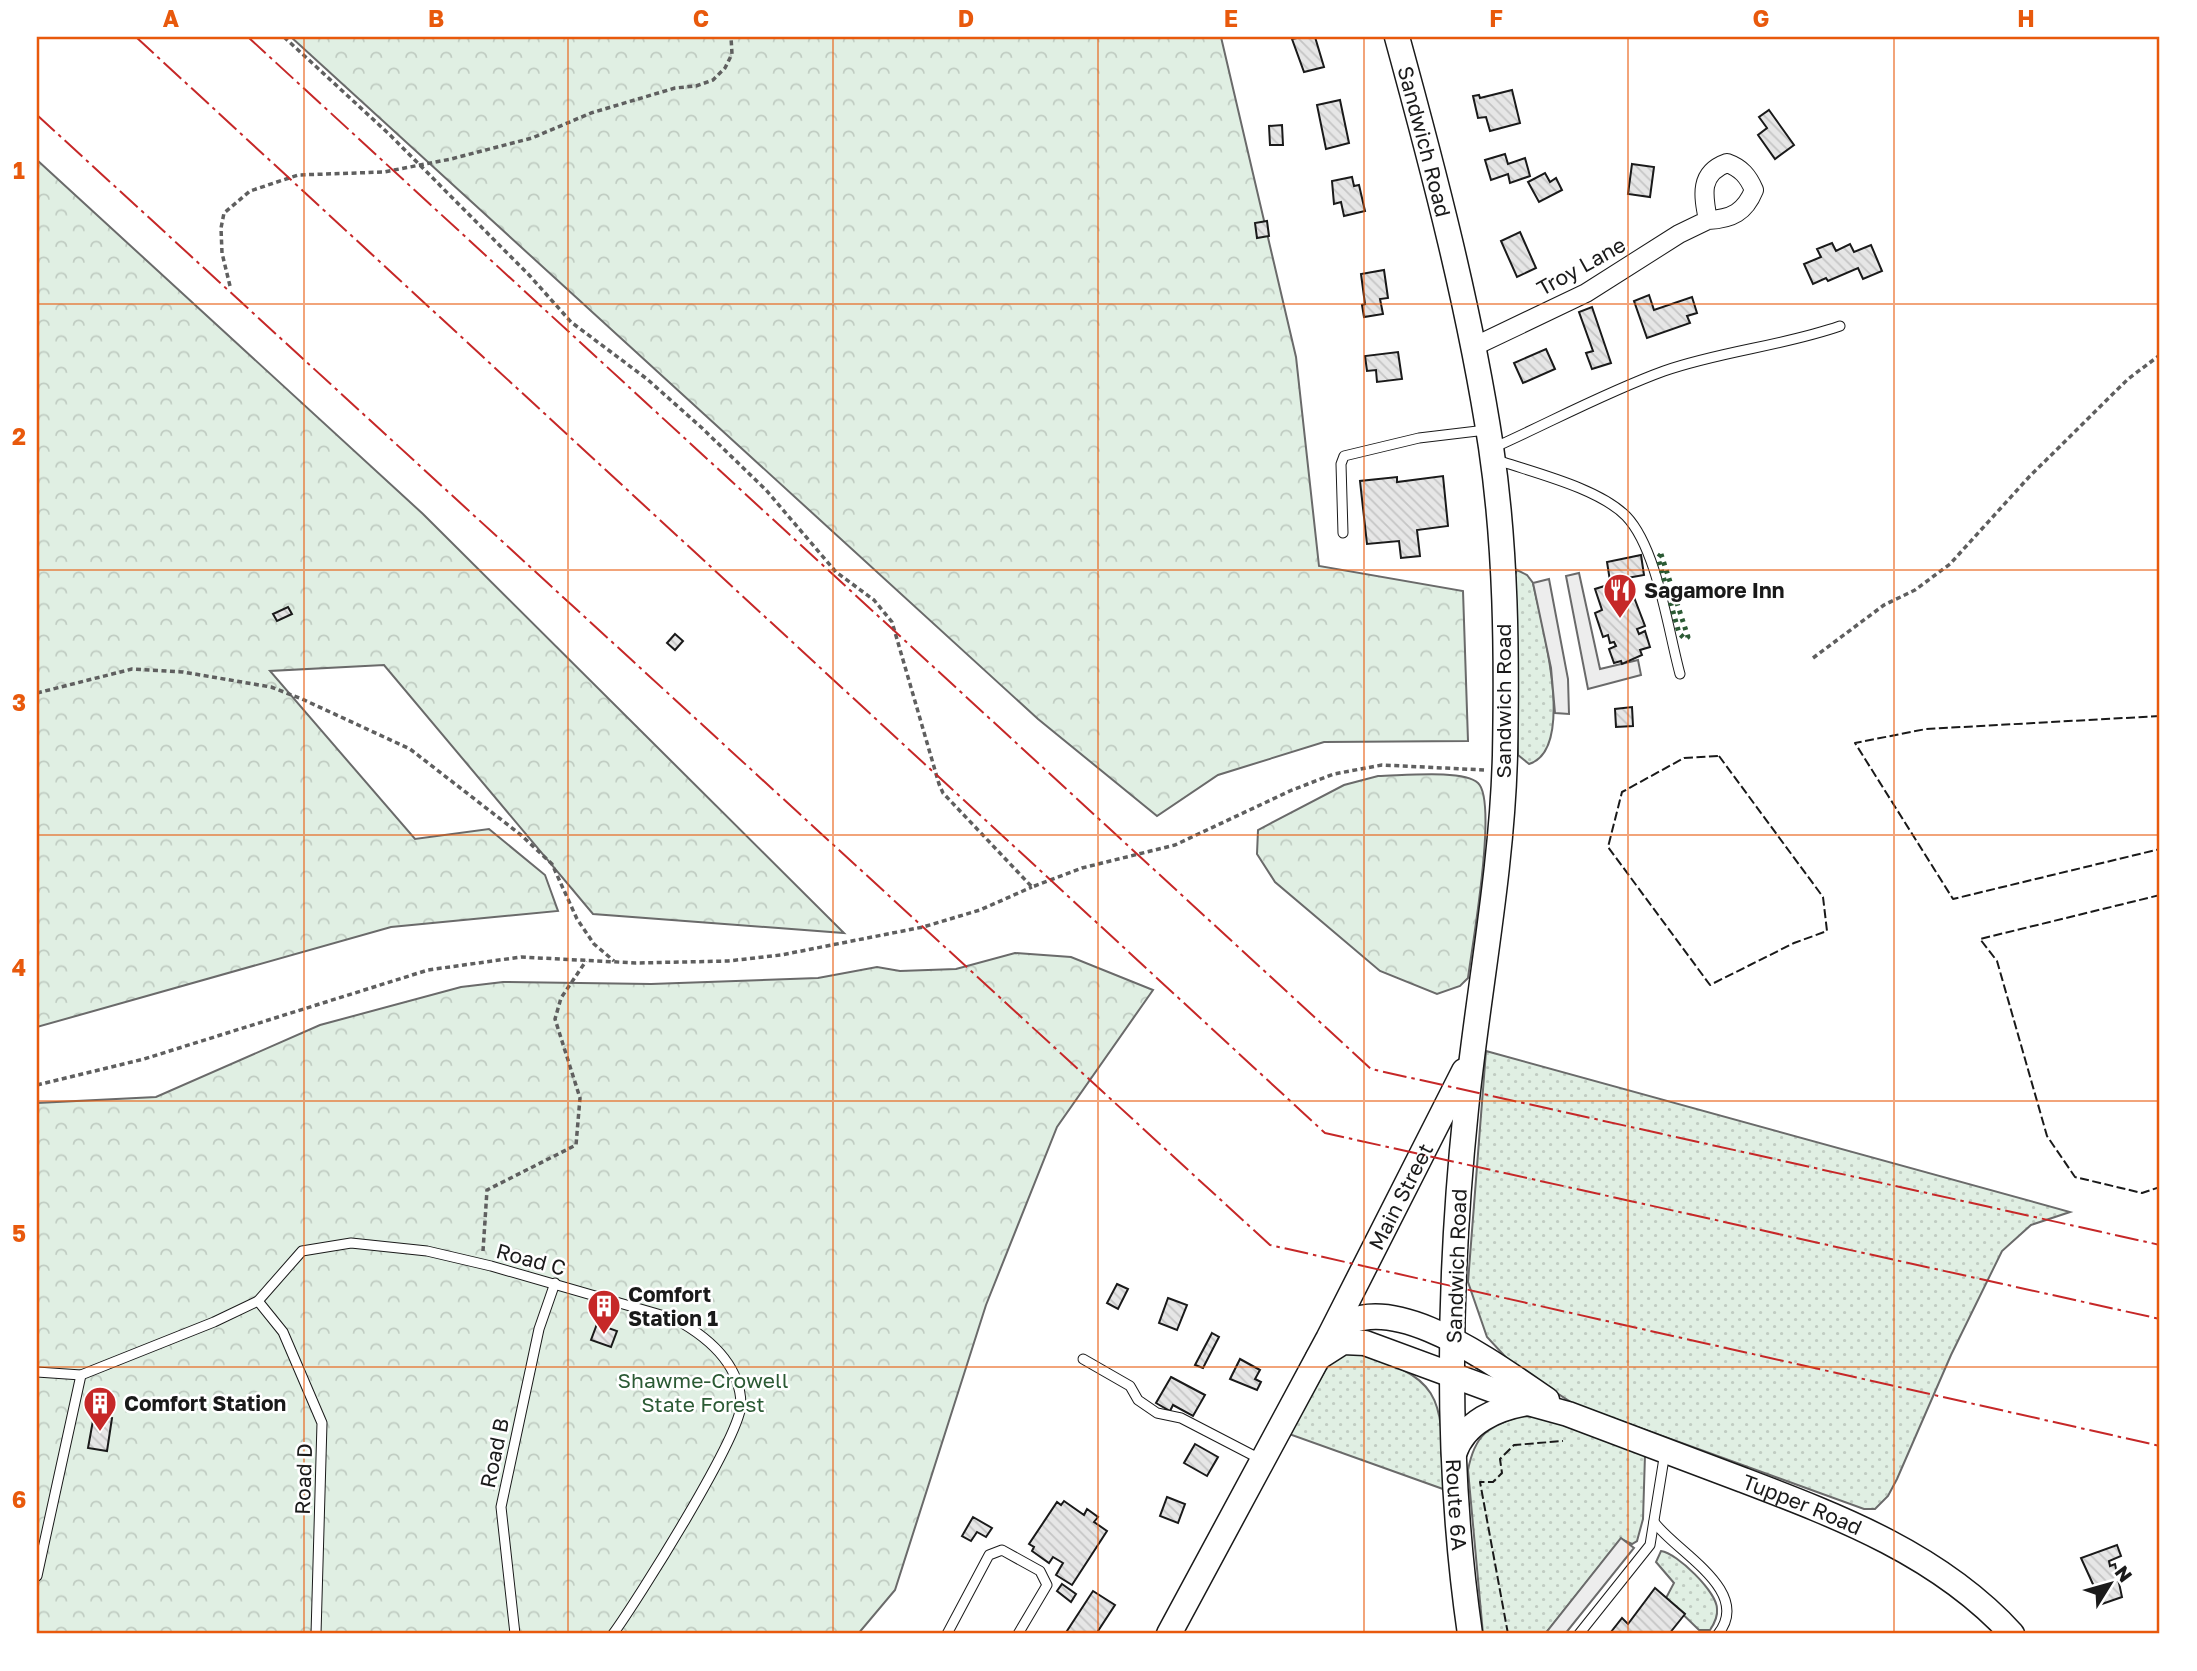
<svg xmlns="http://www.w3.org/2000/svg" width="2197" height="1671" font-family="'Golos Text',sans-serif">
<style>
.grass{fill:url(#grass-dots);stroke:#6a6a6a;stroke-width:2}
.forest{fill:url(#forest-crowns);stroke:#6a6a6a;stroke-width:2}
.parking{fill:#ededed;stroke:#6a6a6a;stroke-width:2}
.building{fill:url(#building-back-hatch);stroke:#1a1a1a;stroke-width:2}
.lines{fill:none;stroke-linecap:round;stroke-linejoin:round}
.lane-casing{stroke:#1a1a1a;stroke-width:11}
.street-casing{stroke:#1a1a1a;stroke-width:20}
.secondary-casing{stroke:#1a1a1a;stroke-width:27}
.path{stroke:#5f5f5f;stroke-width:3.5;stroke-dasharray:5 3.5;stroke-linecap:butt}
.lane{stroke:#fff;stroke-width:9}
.street{stroke:#fff;stroke-width:18}
.secondary{stroke:#fff;stroke-width:24}
.hedge{stroke:#2b5a34;stroke-width:5;stroke-dasharray:3.5 5;stroke-linecap:butt}
.fence{stroke:#1a1a1a;stroke-width:2;stroke-dasharray:9 3.5;stroke-linecap:butt}
.power{stroke:#c62828;stroke-width:2;stroke-dasharray:24 5 3.5 5;stroke-linecap:butt}
.grid{fill:none;stroke:#e8590c;stroke-width:2;stroke-opacity:0.55}
.labels{text-anchor:middle;dominant-baseline:central;stroke-width:5;stroke-linejoin:round;paint-order:stroke}
.street-label{font-size:21px;fill:#1a1a1a;stroke:#fff}
.poi-label{font-size:21px;font-weight:bold;fill:#1a1a1a;stroke:#fff;text-anchor:start}
.park-label{font-size:21px;fill:#2b5a34;stroke:#fff}
.neatline{fill:none;stroke:#e8590c;stroke-width:2.5}
.grid-label{font-size:23px;text-anchor:middle;font-weight:bold;fill:#e8590c}
</style>
<defs>
<pattern id="grass-dots" width="8" height="8" patternUnits="userSpaceOnUse" patternTransform="scale(1.75)"><rect width="8" height="8" fill="#e0efe3"/><path d="M2 2h.1M6 6h.1" fill="none" stroke="#c0ccc2" stroke-width="1.8" stroke-linecap="round"/></pattern>
<pattern id="forest-crowns" width="20" height="18" patternUnits="userSpaceOnUse" patternTransform="scale(1.75)"><rect width="20" height="18" fill="#e0efe3"/><path d="M2 6a3 3 0 1 1 6 0M12 15a3 3 0 1 1 6 0" fill="none" stroke="#c0ccc2"/></pattern>
<pattern id="building-back-hatch" width="6" height="6" patternUnits="userSpaceOnUse" patternTransform="scale(1.75)"><rect width="6" height="6" fill="#e6e6e6"/><path d="M-1 5l2 2M0 0l6 6M5-1l2 2" fill="none" stroke="#c5c5c5"/></pattern>
</defs>
<rect width="100%" height="100%" fill="#fff"/>
<g class="grass">
<path d="M1517,570L1527,575L1533,583C1540,617 1578,749 1529,764L1518,755L1515,575Z"/>
<path d="M1486,1051L2070,1212L2031,1225L2002,1251L1951,1355L1897,1479L1888,1496L1875,1509H1864L1574,1404L1513,1365L1487,1337L1468,1282Z"/>
<path d="M1350,1352C1446,1376 1442,1399 1443,1489L1289,1434L1331,1360Z"/>
<path d="M1520,1416L1541,1417L1645,1455L1643,1519L1637,1541L1632,1544L1621,1539L1545,1634H1483L1468,1470C1475,1434 1488,1427 1520,1416Z"/>
<path d="M1661,1551C1677,1553 1717,1592 1717,1609C1718,1617 1714,1624 1710,1630H1699L1666,1598L1674,1583L1656,1562Z"/>
</g>
<g class="forest">
<path d="M291,37H1221L1296,357L1319,566L1463,591L1468,741L1324,742L1218,775L1157,816L1038,719Z"/>
<path d="M37,160L423,514L844,933L593,914L384,665L270,671L415,839L489,829L545,875L558,911L391,927L37,1027Z"/>
<path d="M1378,776C1400,776 1463,769 1478,783C1498,801 1472,947 1468,978L1460,986L1437,994L1380,971L1275,882L1257,854L1258,830L1344,785Z"/>
<path d="M1015,953L1071,957L1153,990L1057,1127L986,1305L895,1590L858,1634H37V1103L156,1097L320,1025L461,987L503,982L651,984L818,978L877,967L900,971L956,969Z"/>
</g>
<g class="parking">
<path d="M1579,573L1600,669L1638,660L1641,675L1588,689L1566,576Z"/>
<path d="M1549,579L1568,679L1569,714L1555,713L1551,668L1533,583Z"/>
<path d="M1621,1538L1634,1548L1565,1634H1545Z"/>
</g>
<g class="building">
<path d="M1302,37H1315L1324,67L1304,72L1292,39Z"/>
<path d="M1512,90L1520,123L1490,131L1486,117L1478,118L1473,96L1479,95L1480,98Z"/>
<path d="M1340,100L1349,143L1326,149L1317,105Z"/>
<path d="M1769,110L1794,145L1775,159L1758,135L1767,128L1759,117Z"/>
<path d="M1282,125L1283,145H1270L1269,126Z"/>
<path d="M1505,154L1508,164L1525,158L1530,176L1510,183L1508,174L1491,180L1485,160Z"/>
<path d="M1632,164L1654,167L1650,197L1628,194Z"/>
<path d="M1545,173L1550,182L1556,178L1562,190L1539,202L1528,182Z"/>
<path d="M1352,177L1354,186L1359,185L1365,211L1344,216L1341,202L1334,204L1332,181Z"/>
<path d="M1267,221L1269,236L1257,238L1255,223Z"/>
<path d="M1520,232L1536,268L1517,277L1501,241Z"/>
<path d="M1832,243L1836,251L1850,244L1854,252L1871,245L1882,271L1863,279L1858,268L1828,281L1826,278L1813,284L1804,264L1821,257L1817,249Z"/>
<path d="M1384,270L1388,298L1380,299L1383,314L1364,317L1362,305L1365,304L1361,274Z"/>
<path d="M1649,295L1654,310L1692,297L1697,313L1687,316L1690,323L1647,338L1634,301Z"/>
<path d="M1592,307L1611,363L1592,369L1586,353L1593,351L1579,312Z"/>
<path d="M1546,349L1555,369L1523,383L1514,363Z"/>
<path d="M1398,352L1402,379L1377,382L1376,370L1367,371L1365,356Z"/>
<path d="M1443,476L1448,526L1417,530L1420,556L1401,558L1399,541L1367,544L1360,481L1397,477V482Z"/>
<path d="M1641,555L1644,575L1610,581L1607,562Z"/>
<path d="M1627,579L1645,626L1637,629L1639,634L1645,631L1650,647L1640,650L1642,655L1622,664L1621,661L1614,663L1609,649L1616,646L1614,642L1610,643L1608,635L1603,637L1595,613L1602,610L1595,589Z"/>
<path d="M288,607L292,614L277,621L273,614Z"/>
<path d="M675,634L683,641L675,650L667,643Z"/>
<path d="M1632,707L1633,726L1616,727L1615,709Z"/>
<path d="M1117,1284L1128,1289L1118,1309L1107,1303Z"/>
<path d="M1168,1298L1187,1305L1177,1330L1159,1323Z"/>
<path d="M597,1324L617,1331L611,1347L591,1340Z"/>
<path d="M1212,1333L1219,1337L1203,1368L1195,1365Z"/>
<path d="M1240,1359L1260,1370L1255,1379L1261,1382L1257,1390L1230,1379Z"/>
<path d="M1171,1377L1205,1395L1193,1416L1173,1405L1170,1411L1156,1403Z"/>
<path d="M94,1415L112,1418L107,1451L88,1448Z"/>
<path d="M1195,1444L1218,1457L1207,1476L1184,1463Z"/>
<path d="M1167,1497L1185,1504L1178,1523L1160,1516Z"/>
<path d="M1064,1501L1084,1515L1087,1509L1098,1517L1094,1522L1107,1531L1072,1585L1056,1575L1063,1563L1053,1557L1049,1563L1032,1551L1034,1547L1029,1544L1057,1502L1061,1505Z"/>
<path d="M973,1517L992,1528L986,1537L977,1532L971,1541L962,1536Z"/>
<path d="M2117,1545L2121,1556L2109,1561L2110,1566L2115,1564L2122,1597L2102,1604L2081,1558Z"/>
<path d="M1062,1584L1076,1594L1071,1602L1057,1591Z"/>
<path d="M1655,1588L1685,1614L1669,1634H1614L1611,1632L1622,1618L1628,1624Z"/>
<path d="M1093,1591L1115,1605L1096,1634H1065Z"/>
</g>
<g class="lines">
<defs>
<g id="lane">
<path d="M1493,448C1549,423 1606,392 1664,371C1721,351 1783,346 1840,326"/>
<path d="M1503,462C1539,474 1599,489 1626,516C1657,548 1668,630 1680,674"/>
<path d="M1343,533L1341,464L1344,456L1419,438L1486,430"/>
<path d="M258,1301L283,1332L322,1423L316,1634"/>
<path d="M1083,1359L1130,1386L1138,1400L1157,1413L1181,1418L1262,1460"/>
<path d="M37,1372L81,1375L214,1322L258,1301L302,1251L351,1243L427,1251L491,1266L675,1319C708,1337 740,1364 741,1404C741,1436 637,1601 613,1634"/>
<path d="M1654,1522C1676,1552 1753,1591 1718,1634"/>
<path d="M37,1576L81,1375"/>
<path d="M515,1634L501,1507L539,1329L555,1283"/>
<path d="M947,1634L989,1555L1002,1550L1040,1571L1047,1585L1018,1634"/>
<path d="M1579,1634L1650,1545L1665,1452"/>
</g>
<path id="street" d="M1473,347L1586,293L1679,234L1708,220C1703,195 1699,173 1727,163C1741,168 1748,176 1754,190C1745,212 1732,219 1708,220"/>
<g id="secondary">
<path id="s1" d="M1397,37C1434,172 1470,309 1491,447C1506,548 1507,653 1505,755C1502,873 1478,991 1466,1109C1448,1283 1445,1461 1470,1634"/>
<path d="M1331,1336C1381,1277 1501,1369 1547,1400"/>
<path id="s2" d="M1318,1358L1343,1342L1365,1343L1528,1403L1568,1414C1626,1436 1684,1458 1743,1480C1840,1517 1940,1555 2012,1634"/>
<path d="M1454,1454C1464,1422 1497,1408 1528,1403"/>
<path id="s3" d="M1169,1634L1328,1339L1464,1071"/>
</g>
</defs>
<use href="#lane" class="lane-casing"/>
<use href="#street" class="street-casing"/>
<use href="#secondary" class="secondary-casing"/>
<g class="path">
<path d="M284,37L389,134L530,276L571,322L647,379L702,428L766,490L836,572L874,600L892,622L939,784L943,793L1032,887L1082,868L1175,845L1292,790L1334,774L1382,765L1484,770"/>
<path d="M230,286L222,253L221,228L224,213L250,191L298,175L384,172L451,159L532,138L591,113L675,88L696,86L713,80L725,68L732,54L731,37"/>
<path d="M1813,658L1884,605L1915,590L1950,564L2029,477L2128,379L2160,355"/>
<path d="M37,693L132,669L183,672L271,687L302,699L410,749L521,835L552,864L577,919L594,944L614,961"/>
<path d="M37,1085L144,1059L428,970L521,957L636,963L728,961L781,955L923,927L980,910L1032,887"/>
<path d="M483,1251L487,1190L576,1145L580,1098L555,1019L561,998L586,961"/>
</g>
<use href="#lane" class="lane"/>
<use href="#street" class="street"/>
<use href="#secondary" class="secondary"/>
<path class="hedge" d="M1661,554L1688,637L1685,639L1679,633L1658,558Z"/>
<g class="fence">
<path d="M2160,716L1926,729L1855,743L1953,899L2160,849"/>
<path d="M1719,756L1823,897L1827,931L1794,943L1710,985L1608,847L1622,792L1684,758Z"/>
<path d="M2160,895L1980,939L1997,961L2047,1136L2075,1177L2142,1193L2160,1187"/>
<path d="M1508,1634L1480,1482H1493L1502,1473L1500,1459L1514,1445L1563,1441"/>
</g>
<g class="power">
<path d="M136,37L1325,1133L2160,1319"/>
<path d="M248,37L1371,1069L2160,1245"/>
<path d="M37,115L1270,1245L2160,1446"/>
</g>
</g>
<path class="grid" d="M304,37V1634M568,37V1634M833,37V1634M1098,37V1634M1364,37V1634M1628,37V1634M1894,37V1634M37,304H2160M37,570H2160M37,835H2160M37,1101H2160M37,1367H2160"/>
<defs>
<symbol id="restaurant-pin" viewBox="-11 -11 22 30"><path d="M0 17L-7.5 6A9.5 9.5 0 1 1 7.5 6Z" fill="#c62828" stroke="#fff"/><path d="M-5-6h1v4h1v-4h1v4h1v-4h1v5L-1.5 .5V6h-2V.5L-5-1ZM5-6V6H3V1.5H1.5Q1.5-4 5-6Z" fill="#fff"/></symbol>
<symbol id="building-pin" viewBox="-11 -11 22 30"><path d="M0 17L-7.5 6A9.5 9.5 0 1 1 7.5 6Z" fill="#c62828" stroke="#fff"/><path d="M-4-6H4V6H1V3H-1V6H-4ZM-2.5-4.3h1.7v1.8h-1.7ZM.8-4.3h1.7v1.8H.8ZM-2.5-1h1.7V.8h-1.7ZM.8-1h1.7V.8H.8Z" fill="#fff"/></symbol>
</defs>
<g fill-rule="evenodd">
<use href="#restaurant-pin" x="1601" y="571" width="38" height="52"/>
<use href="#building-pin" x="585" y="1287" width="38" height="52"/>
<use href="#building-pin" x="81" y="1384" width="38" height="52"/>
</g>
<g class="labels">
<g class="street-label">
<text stroke="none"><textPath href="#s1" startOffset="108">Sandwich Road</textPath></text>
<text transform="translate(1581 266) rotate(-29)">Troy Lane</text>
<text transform="translate(1503 701) rotate(-90)">Sandwich Road</text>
<text stroke="none"><textPath href="#s3" startOffset="495">Main Street</textPath></text>
<text transform="translate(531 1259) rotate(15)">Road C</text>
<text transform="translate(1456 1266) rotate(-88)">Sandwich Road</text>
<text transform="translate(494 1453) rotate(-78)">Road B</text>
<text transform="translate(303 1479) rotate(-88)">Road D</text>
<text stroke="none"><textPath href="#s2" startOffset="518">Tupper Road</textPath></text>
<text stroke="none"><textPath href="#s1" startOffset="1482">Route 6A</textPath></text>
</g>
<g class="poi-label">
<text x="1644" y="590">Sagamore Inn</text>
<text x="628" y="1294">Comfort<tspan x="628" dy="24">Station 1</tspan></text>
<text x="124" y="1403">Comfort Station</text>
</g>
<g class="park-label">
<text x="703" y="1380">Shawme-Crowell<tspan x="703" dy="24">State Forest</tspan></text>
</g>
</g>
<rect width="2197" height="1671" fill="none" stroke="#ffffff" stroke-width="77"/>
<g transform="translate(2110 1584) rotate(53)" stroke="#ffffff" stroke-width="5" paint-order="stroke">
<path d="M0-5L12 26L0 18L-12 26Z" fill="#1a1a1a"/>
<text y="-10" font-size="19" font-weight="bold" text-anchor="middle" fill="#1a1a1a">N</text>
</g>
<rect x="38" y="38" width="2120" height="1594" class="neatline"/>
<g class="grid-label">
<text x="171" y="27">A</text>
<text x="436" y="27">B</text>
<text x="701" y="27">C</text>
<text x="966" y="27">D</text>
<text x="1231" y="27">E</text>
<text x="1496" y="27">F</text>
<text x="1761" y="27">G</text>
<text x="2026" y="27">H</text>
<text x="19" y="179">1</text>
<text x="19" y="445">2</text>
<text x="19" y="711">3</text>
<text x="19" y="976">4</text>
<text x="19" y="1242">5</text>
<text x="19" y="1508">6</text>
</g>
</svg>
